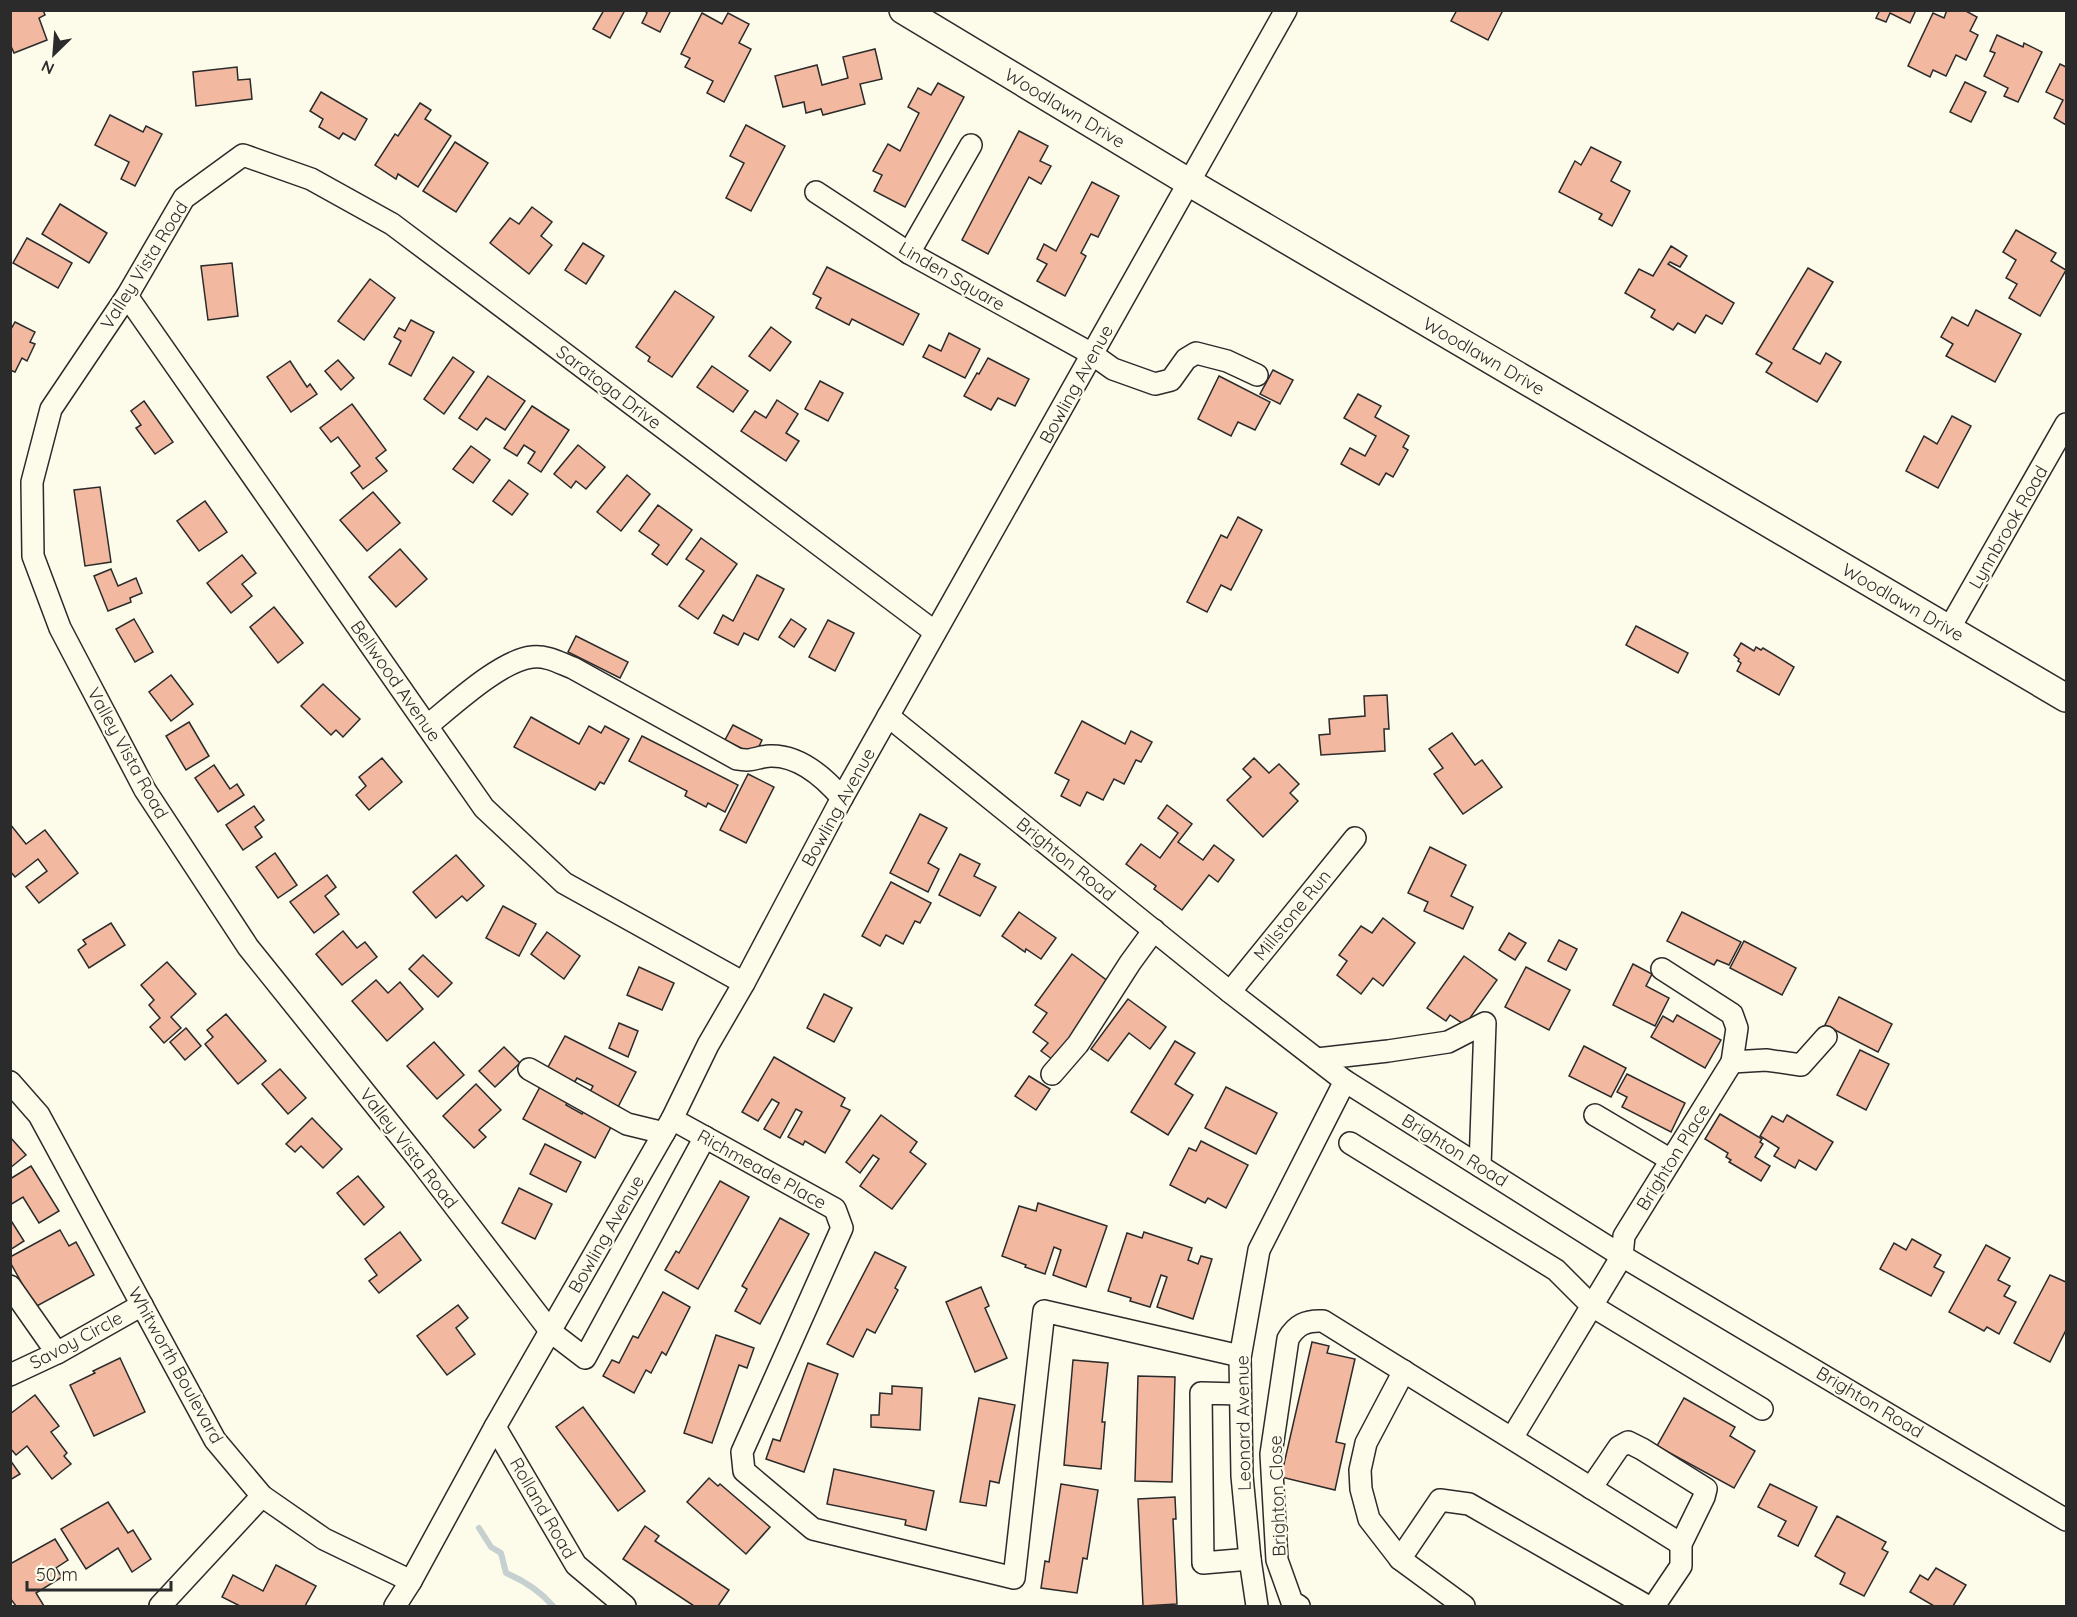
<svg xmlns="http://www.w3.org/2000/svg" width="2077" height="1617" font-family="Quicksand,sans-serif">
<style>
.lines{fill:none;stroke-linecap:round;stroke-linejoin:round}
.stream{stroke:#c7d0d0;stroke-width:6}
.building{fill:#f2b8a0;stroke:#2b2b2b;stroke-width:1.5}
.minor-casing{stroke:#2b2b2b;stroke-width:24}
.major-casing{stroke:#2b2b2b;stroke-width:30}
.minor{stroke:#fdfbea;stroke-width:21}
.major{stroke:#fdfbea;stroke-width:27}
.labels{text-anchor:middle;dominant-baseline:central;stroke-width:4.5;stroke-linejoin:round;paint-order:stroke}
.street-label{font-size:18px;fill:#2b2b2b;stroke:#fdfbea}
</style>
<rect width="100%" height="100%" fill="#fdfbea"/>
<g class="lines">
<path class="stream" d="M479,1528L491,1547L501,1553L506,1573C525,1581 540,1591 553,1606"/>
</g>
<g class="building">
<path d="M10,10H43L45,15L39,18L47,40L14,53L10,44Z"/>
<path d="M604,10H625L610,38L593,29Z"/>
<path d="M644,10H671L660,32L642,23L647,13Z"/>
<path d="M1457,10H1503L1488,40L1451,21Z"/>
<path d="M1880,10H1916L1910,23L1890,13L1886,22L1876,18Z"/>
<path d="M1947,10H1964L1977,17L1970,31L1978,35L1966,60L1956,55L1946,76L1933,70L1930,77L1908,66L1933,13L1944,18Z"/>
<path d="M702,13L722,24L728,13L749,24L739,43L751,49L724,102L707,93L713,81L685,67L690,58L681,54Z"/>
<path d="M1997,35L2023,47L2024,43L2042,52L2018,102L2004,96L2008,88L1984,76L1995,53L1990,51Z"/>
<path d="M875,49L882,79L860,84L865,104L823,115L821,109L806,113L804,102L783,107L775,76L817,65L822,85L848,78L843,57Z"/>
<path d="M2060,64L2066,67V125L2054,118L2063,100L2046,92Z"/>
<path d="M237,67L238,80L250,79L252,99L196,106L193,72Z"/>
<path d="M1965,82L1986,92L1971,122L1950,112Z"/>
<path d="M938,83L964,97L905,207L874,191L882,175L873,171L888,144L900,151L919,113L908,107L918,88L931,95Z"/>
<path d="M321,92L367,119L355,140L343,133L339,139L319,127L323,119L310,111Z"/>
<path d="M420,103L431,110L425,119L451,136L418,187L398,174L396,179L375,165L395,134L398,136Z"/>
<path d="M110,115L143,132L146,126L162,134L135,186L121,179L129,162L95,145Z"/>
<path d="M746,125L785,146L751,211L726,198L744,163L730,156Z"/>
<path d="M1019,131L1048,146L1040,161L1051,166L1041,184L1029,177L988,254L962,240Z"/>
<path d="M455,142L488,163L456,212L423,191Z"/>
<path d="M1591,147L1621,162L1611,181L1630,191L1612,226L1599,219L1602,214L1559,192L1575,161L1581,165Z"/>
<path d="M1092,182L1119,196L1098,237L1091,234L1081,253L1086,256L1065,296L1037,281L1047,264L1037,259L1044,244L1056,251Z"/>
<path d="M60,204L107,233L89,263L42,234Z"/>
<path d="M532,207L552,222L541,236L552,245L529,274L490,243L510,218L519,224Z"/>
<path d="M2016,230L2056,253L2051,261L2066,270L2040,316L2009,298L2017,284L2006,278L2016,260L2003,252Z"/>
<path d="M27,238L72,263L58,288L13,263Z"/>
<path d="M583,243L604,256L586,284L565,270Z"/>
<path d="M1671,246L1687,256L1680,267L1670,262L1668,264L1734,303L1722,324L1706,315L1695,333L1678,323L1673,330L1651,317L1655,310L1625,293L1639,269L1653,276Z"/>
<path d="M232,263L238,316L208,320L201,266Z"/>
<path d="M827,267L919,314L903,345L852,319L849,325L816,308L821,298L813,294Z"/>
<path d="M1808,268L1833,282L1793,349L1820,364L1826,353L1841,362L1817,402L1766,372L1772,363L1756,354Z"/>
<path d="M370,279L395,298L364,340L338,321Z"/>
<path d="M675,291L714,317L672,377L648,361L650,357L636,347Z"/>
<path d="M1976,310L2021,334L1995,382L1946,356L1953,344L1941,337L1952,317L1968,326Z"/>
<path d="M411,320L434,332L411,376L389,364L401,341L394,337L399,328L405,331Z"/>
<path d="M15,322L35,332L30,342L35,344L27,361L22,358L15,372L10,370V331Z"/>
<path d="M771,327L791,342L770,371L749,356Z"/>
<path d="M949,333L980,349L965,378L923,357L929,345L941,351Z"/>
<path d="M453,357L474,372L444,414L424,399Z"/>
<path d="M988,358L1029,379L1015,406L998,398L991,410L964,396L977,373L979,374Z"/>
<path d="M338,360L354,378L341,390L325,371Z"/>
<path d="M290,361L307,387L310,384L317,394L291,412L267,377Z"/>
<path d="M712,366L748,391L733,412L697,387Z"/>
<path d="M1273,370L1293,380L1280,404L1260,394Z"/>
<path d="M488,376L525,401L505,430L486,418L477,430L459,418Z"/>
<path d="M1219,376L1270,402L1255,430L1238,422L1231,436L1198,419Z"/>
<path d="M820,381L843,393L828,421L805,409Z"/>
<path d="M1358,394L1381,406L1375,417L1409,436L1403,447L1408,450L1393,477L1386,473L1379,485L1341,464L1350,448L1365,456L1376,436L1344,418Z"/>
<path d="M777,400L798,414L786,433L799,441L786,461L741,431L755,411L766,418Z"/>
<path d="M144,401L173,442L155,454L136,428L141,425L131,411Z"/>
<path d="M352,404L386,450L376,458L387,471L363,489L351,473L360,466L338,437L331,442L320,428Z"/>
<path d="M532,406L569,430L541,472L528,463L535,452L524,445L517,456L504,448Z"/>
<path d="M1952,416L1971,426L1938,488L1906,471L1924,436L1937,444Z"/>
<path d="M578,445L605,467L586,489L576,481L571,488L554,474Z"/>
<path d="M471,446L490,460L473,483L453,469Z"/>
<path d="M627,475L650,494L621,531L597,512Z"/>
<path d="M509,480L528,494L512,515L493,501Z"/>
<path d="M100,487L111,562L85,566L74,490Z"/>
<path d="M373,492L400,523L367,551L340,520Z"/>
<path d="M205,501L227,532L199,551L177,521Z"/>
<path d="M658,505L692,530L667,565L652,554L659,545L639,531Z"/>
<path d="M1238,517L1262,530L1231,590L1221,585L1207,612L1187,602L1221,535L1227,538Z"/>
<path d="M701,538L737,564L698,619L679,606L704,571L686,559Z"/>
<path d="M400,549L427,579L396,607L369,577Z"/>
<path d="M242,555L256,573L242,584L252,596L231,613L207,583Z"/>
<path d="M111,569L118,586L136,578L142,593L130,598L131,602L108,611L94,576Z"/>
<path d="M757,575L784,589L758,640L744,633L738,645L714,633L723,615L733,621Z"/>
<path d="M274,607L303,643L278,663L250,627Z"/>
<path d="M134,619L153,652L135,662L116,629Z"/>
<path d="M791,619L806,629L794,647L779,637Z"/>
<path d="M828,620L854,633L835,671L809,657Z"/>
<path d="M1636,626L1688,653L1678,673L1626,645Z"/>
<path d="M576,636L628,662L620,678L568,652Z"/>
<path d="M1741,643L1754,651L1756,647L1761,650L1763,648L1794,667L1779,695L1737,671L1741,663L1738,661L1739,659L1734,655Z"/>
<path d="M171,675L193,704L171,721L149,692Z"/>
<path d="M323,684L360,719L343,737L336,730L331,735L301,706Z"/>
<path d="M1387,695L1389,729H1384L1385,751L1321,755L1319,735L1330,734L1329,719L1365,716L1364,696Z"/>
<path d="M531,717L579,744L589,726L601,733L605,726L629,739L604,784L600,782L595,790L514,747Z"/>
<path d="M1082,721L1125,744L1131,731L1152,742L1141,762L1136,760L1124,784L1114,779L1103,800L1087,792L1080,806L1061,796L1069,780L1055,773Z"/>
<path d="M189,722L209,756L186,770L166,736Z"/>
<path d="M733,725L762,740L755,755L725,740Z"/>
<path d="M1452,733L1475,765L1482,760L1502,787L1463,814L1434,774L1443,768L1429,749Z"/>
<path d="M642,736L738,785L725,812L708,803L706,807L685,796L687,791L629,761Z"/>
<path d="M382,758L402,782L369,810L356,795L366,786L359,777Z"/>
<path d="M1254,758L1269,773L1279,764L1299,784L1290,793L1298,801L1263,837L1227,800L1251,777L1243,769Z"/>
<path d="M214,765L230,789L237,784L244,795L218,812L195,778Z"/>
<path d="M748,774L774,787L746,843L720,830Z"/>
<path d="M1167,805L1192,824L1178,842L1203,860L1214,845L1234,860L1218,882L1209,875L1182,910L1154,889L1156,886L1126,864L1141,844L1160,858L1178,833L1158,818Z"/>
<path d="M254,806L264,820L255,827L262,837L243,850L226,825Z"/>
<path d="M920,814L947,828L928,863L939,869L928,892L890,873Z"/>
<path d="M10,824L26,844L45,830L78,873L39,903L26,887L47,871L38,859L15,877L10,871Z"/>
<path d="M1430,847L1466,865L1451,896L1473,907L1463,929L1424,911L1428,902L1408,893Z"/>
<path d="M275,853L297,885L278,898L256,867Z"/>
<path d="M960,854L980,864L974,876L996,887L980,916L939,895Z"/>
<path d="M456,855L484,886L467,901L462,896L436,918L413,892Z"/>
<path d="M327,875L336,887L325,896L339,914L314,933L290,902Z"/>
<path d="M891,882L931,903L920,923L915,921L903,944L886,935L880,946L862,936Z"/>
<path d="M503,906L536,924L519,956L486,938Z"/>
<path d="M1019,912L1056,938L1041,959L1026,949L1025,952L1002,936Z"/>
<path d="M1682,912L1741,942L1729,965L1717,960L1714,965L1667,941Z"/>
<path d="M1383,918L1415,943L1383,986L1373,978L1361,994L1337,975L1347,961L1339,955L1361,926L1372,933Z"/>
<path d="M111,923L125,945L89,968L78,950L86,944L83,940Z"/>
<path d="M343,931L357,948L365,942L377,957L342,985L316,954Z"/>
<path d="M547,932L580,956L564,979L531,954Z"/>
<path d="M1509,933L1526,943L1515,960L1499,950Z"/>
<path d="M1559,940L1577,949L1566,970L1548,961Z"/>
<path d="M1744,941L1796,968L1782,995L1730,968Z"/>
<path d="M1072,954L1113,985L1056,1062L1041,1051L1048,1043L1033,1032L1047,1013L1035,1005Z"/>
<path d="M423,955L452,983L438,997L409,969Z"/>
<path d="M1464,956L1497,980L1465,1025L1450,1015L1446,1021L1427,1008Z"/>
<path d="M167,962L196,994L171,1017L181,1028L164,1043L150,1027L160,1018L149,1005L154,1000L141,985Z"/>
<path d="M1633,964L1652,974L1646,986L1669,998L1655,1026L1613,1005Z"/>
<path d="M639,967L674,983L662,1010L627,995Z"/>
<path d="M1526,967L1570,990L1549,1030L1505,1007Z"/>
<path d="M376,980L388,993L400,982L423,1009L387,1041L352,1001Z"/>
<path d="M824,994L852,1008L834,1042L807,1028Z"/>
<path d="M1839,997L1892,1024L1878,1052L1825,1025Z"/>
<path d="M1128,999L1166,1027L1150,1049L1129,1033L1108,1061L1091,1049Z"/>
<path d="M226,1014L266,1061L238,1084L205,1044L213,1037L207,1030Z"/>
<path d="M1677,1015L1721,1040L1705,1068L1651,1037L1663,1016L1673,1022Z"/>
<path d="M619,1023L638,1031L628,1057L609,1048Z"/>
<path d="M186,1028L201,1046L185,1060L170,1042Z"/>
<path d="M565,1036L636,1072L618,1107L590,1092L593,1086L577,1078L574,1083L547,1069Z"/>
<path d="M1175,1041L1195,1053L1175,1084L1193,1095L1168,1135L1131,1112Z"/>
<path d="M434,1042L464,1075L437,1099L407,1066Z"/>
<path d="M1584,1046L1626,1068L1611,1097L1569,1076Z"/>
<path d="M504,1047L520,1063L495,1087L479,1071Z"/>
<path d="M1860,1050L1889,1064L1866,1110L1837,1095Z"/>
<path d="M774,1057L845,1098L841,1106L850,1110L825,1153L805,1141L803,1145L788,1137L802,1112L796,1109L780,1138L764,1129L779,1103L772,1099L758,1121L742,1112Z"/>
<path d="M280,1069L306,1098L288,1114L262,1084Z"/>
<path d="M1627,1074L1685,1103L1671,1132L1622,1107L1627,1097L1617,1092Z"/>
<path d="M1029,1076L1050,1089L1036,1110L1015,1096Z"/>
<path d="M476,1084L501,1110L479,1130L486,1137L474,1148L443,1116Z"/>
<path d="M541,1085L569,1099L566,1105L582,1114L584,1110L612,1125L595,1158L523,1119Z"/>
<path d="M1226,1087L1277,1113L1256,1154L1205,1128Z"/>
<path d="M1720,1114L1762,1139L1760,1142L1763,1144L1755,1157L1770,1166L1761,1181L1729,1162L1731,1160L1726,1157L1728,1153L1705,1139Z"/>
<path d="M881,1115L917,1142L910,1152L926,1164L892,1209L860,1186L879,1159L873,1155L860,1173L846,1162Z"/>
<path d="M1787,1115L1833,1142L1816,1170L1799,1160L1795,1168L1774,1156L1779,1148L1760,1136L1772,1116L1783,1122Z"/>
<path d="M312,1118L342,1149L323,1168L301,1146L295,1152L286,1144Z"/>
<path d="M10,1137L26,1155L10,1168Z"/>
<path d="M1201,1141L1248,1165L1226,1208L1208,1198L1205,1203L1170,1185L1189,1148L1196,1151Z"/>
<path d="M545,1144L581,1162L566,1192L530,1174Z"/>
<path d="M31,1166L59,1211L39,1223L23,1197L10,1205V1179Z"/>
<path d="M358,1176L384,1207L364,1225L337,1193Z"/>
<path d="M720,1181L749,1197L698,1289L665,1270L676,1251L679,1253Z"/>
<path d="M519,1188L552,1204L535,1239L502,1223Z"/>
<path d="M1038,1203L1107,1226L1086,1287L1053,1275L1061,1250L1054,1247L1045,1274L1025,1267L1026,1265L1002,1256L1019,1206L1036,1211Z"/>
<path d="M780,1218L809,1234L760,1324L735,1311L747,1289L742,1286Z"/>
<path d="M10,1219L24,1241L10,1250Z"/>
<path d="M60,1230L69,1246L76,1242L94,1275L35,1307L10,1262V1257Z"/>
<path d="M400,1232L421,1260L379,1293L369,1281L377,1275L365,1259Z"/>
<path d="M1144,1232L1192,1248L1188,1260L1198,1264L1201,1256L1212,1259L1193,1319L1157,1307L1167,1277L1161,1275L1150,1307L1130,1301L1131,1298L1108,1291L1127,1233L1142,1238Z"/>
<path d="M1912,1239L1941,1255L1934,1267L1944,1272L1931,1296L1880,1269L1894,1243L1906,1250Z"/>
<path d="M1986,1245L2010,1258L1998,1280L2010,1286L2004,1296L2016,1302L1999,1334L1987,1327L1984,1331L1949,1312Z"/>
<path d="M875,1252L906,1267L895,1288L898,1290L875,1333L867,1329L853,1357L827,1344Z"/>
<path d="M2050,1275L2066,1282V1330L2050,1362L2014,1343Z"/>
<path d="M981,1287L989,1306L985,1308L1007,1358L975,1372L946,1302Z"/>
<path d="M663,1292L690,1307L666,1355L662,1352L651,1373L646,1370L634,1393L603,1376L612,1360L619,1363L633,1336L638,1338Z"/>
<path d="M458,1305L468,1318L456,1328L475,1354L447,1375L417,1336Z"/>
<path d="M716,1335L754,1348L747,1368L739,1365L712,1443L684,1433Z"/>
<path d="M1312,1342L1329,1346L1327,1353L1355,1359L1336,1442L1345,1444L1335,1490L1281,1477Z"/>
<path d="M120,1358L145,1412L94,1436L70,1385L95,1373L93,1371Z"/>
<path d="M1073,1360L1108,1363L1102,1422H1105L1101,1469L1064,1465Z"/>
<path d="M808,1363L838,1374L804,1472L766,1459L773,1439L780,1441Z"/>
<path d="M1138,1376L1175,1377L1172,1482L1135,1481Z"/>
<path d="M892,1386L922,1388L920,1430L871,1427V1415H879L880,1393L892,1394Z"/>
<path d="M35,1395L59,1426L51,1432L67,1453L64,1456L71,1464L52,1479L27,1446L16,1455L10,1448V1414Z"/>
<path d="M979,1398L1015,1405L999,1483L990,1481L986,1506L960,1502Z"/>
<path d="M1684,1398L1735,1427L1730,1436L1755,1451L1734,1488L1657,1446Z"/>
<path d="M583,1407L645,1491L618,1511L556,1427Z"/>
<path d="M10,1460L20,1474L10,1480Z"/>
<path d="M834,1469L934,1491L926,1530L905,1525L906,1520L827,1504Z"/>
<path d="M709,1478L718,1486L720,1484L770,1527L746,1554L687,1502Z"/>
<path d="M1061,1484L1098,1490L1087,1559L1083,1558L1077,1593L1041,1588L1045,1561L1049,1562Z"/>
<path d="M1770,1484L1817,1507L1798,1546L1778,1536L1786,1521L1758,1507Z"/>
<path d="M1175,1497L1176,1519H1173L1177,1604L1143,1606L1138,1499Z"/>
<path d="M108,1502L128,1533L133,1530L151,1559L132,1572L118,1548L86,1569L61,1529Z"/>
<path d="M1837,1516L1886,1542L1882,1549L1888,1552L1864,1596L1840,1584L1845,1573L1815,1556Z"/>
<path d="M645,1526L659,1536L655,1541L729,1590L718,1606H694L623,1559Z"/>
<path d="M55,1539L68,1560L56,1568L62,1577L36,1593L44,1606H16L10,1598V1564Z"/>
<path d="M276,1565L316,1586L305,1606H240L222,1597L233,1575L263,1591Z"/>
<path d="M1936,1568L1966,1585L1953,1606H1934L1910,1592L1920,1575L1928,1580Z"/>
</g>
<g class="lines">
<defs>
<g id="minor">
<path d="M816,192L909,253L1092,354L1113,369L1155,384L1171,380L1186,359L1196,353L1227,361L1257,375"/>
<path d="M909,253L971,145"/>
<path d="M127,296L484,808L564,883L744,983"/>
<path d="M1949,629L2066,424"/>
<path d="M888,716L1230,992L1345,1081L1622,1256L2066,1520"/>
<path d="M427,726C452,706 501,660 532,657C546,655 560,663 573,668L737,759C754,762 755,757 770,756C799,755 824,777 842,798"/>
<path d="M1662,969L1732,1014L1737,1028L1732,1062L1766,1060L1801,1065L1826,1037"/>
<path d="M1230,992L1355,838"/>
<path d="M1317,1059L1388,1051L1448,1042L1485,1023L1480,1166"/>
<path d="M529,1069L627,1124L664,1133"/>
<path d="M1052,1074L1078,1044L1130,963L1154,930"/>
<path d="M10,1082L39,1115L215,1440L262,1496L324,1539L411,1581"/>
<path d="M1595,1115L1671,1160"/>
<path d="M672,1119L835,1209L842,1228L742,1452L744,1471L813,1529L1014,1578L1044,1311L1240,1356"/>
<path d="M705,1137L585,1358L551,1332L420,1161L248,947L145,790L60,628L33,556L32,482L51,409L127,296L184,198L243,155L311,179L392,224L935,632"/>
<path d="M1350,1143L1556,1270L1592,1306L1762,1409"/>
<path d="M10,1286L57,1353"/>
<path d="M1404,1371L1366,1443L1360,1470L1361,1489L1369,1519L1400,1559L1464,1606"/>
<path d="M10,1375L57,1353L142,1305"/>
<path d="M1240,1394L1201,1393L1203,1563L1250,1559"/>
<path d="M495,1427L576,1565L625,1606"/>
<path d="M1512,1438L1622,1256L1624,1236L1732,1062"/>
<path d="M1591,1488L1619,1447L1628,1442L1642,1449L1706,1489L1704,1497L1681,1544V1566L1654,1606"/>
<path d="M1400,1559L1440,1500L1469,1504L1647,1606"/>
<path d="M160,1606L262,1496"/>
<path d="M395,1606L411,1581L495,1427L672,1119L708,1045L744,983L842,798L1286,10"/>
<path d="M1257,1606L1250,1559L1242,1476L1240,1358L1259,1250L1345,1081"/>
<path d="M1299,1606L1292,1602L1277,1560L1271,1454L1288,1339C1296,1325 1306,1320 1323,1321L1681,1544"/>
</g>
<path id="major" d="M903,10L1190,183L2066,698"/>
</defs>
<use href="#minor" class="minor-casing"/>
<use href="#major" class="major-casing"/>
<use href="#minor" class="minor"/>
<use href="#major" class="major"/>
</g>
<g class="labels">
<g class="street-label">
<text transform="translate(1065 108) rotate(31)">Woodlawn Drive</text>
<text transform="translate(144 265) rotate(-58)">Valley Vista Road</text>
<text transform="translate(952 276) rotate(30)">Linden Square</text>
<text transform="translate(1484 356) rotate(30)">Woodlawn Drive</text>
<text transform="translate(1076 384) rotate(-61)">Bowling Avenue</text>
<text transform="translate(609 387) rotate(37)">Saratoga Drive</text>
<text transform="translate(2008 527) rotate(-60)">Lynnbrook Road</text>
<text transform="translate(1903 602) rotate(30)">Woodlawn Drive</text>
<text transform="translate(396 681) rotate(55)">Bellwood Avenue</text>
<text transform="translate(128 753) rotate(61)">Valley Vista Road</text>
<text transform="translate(838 807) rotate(-61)">Bowling Avenue</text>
<text transform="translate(1066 859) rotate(39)">Brighton Road</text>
<text transform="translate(1292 915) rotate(-51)">Millstone Run</text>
<text transform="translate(409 1148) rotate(52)">Valley Vista Road</text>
<text transform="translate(1455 1150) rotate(32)">Brighton Road</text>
<text transform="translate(1673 1157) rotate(-58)">Brighton Place</text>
<text transform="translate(762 1169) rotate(29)">Richmeade Place</text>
<text transform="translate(606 1234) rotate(-60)">Bowling Avenue</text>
<text transform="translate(76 1340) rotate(-28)">Savoy Circle</text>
<text transform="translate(176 1365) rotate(61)">Whitworth Boulevard</text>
<text transform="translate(1870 1402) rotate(31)">Brighton Road</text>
<text transform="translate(1243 1423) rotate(-91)">Leonard Avenue</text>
<text transform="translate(1277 1496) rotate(-92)">Brighton Close</text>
<text transform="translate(543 1508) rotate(60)">Rolland Road</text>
</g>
</g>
<rect width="2077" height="1617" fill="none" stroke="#2b2b2b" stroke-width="24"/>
<g transform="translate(54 54) rotate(205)" stroke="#fdfbea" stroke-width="4.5" paint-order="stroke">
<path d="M0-4.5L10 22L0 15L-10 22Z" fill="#2b2b2b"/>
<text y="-9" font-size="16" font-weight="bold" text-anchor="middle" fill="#2b2b2b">N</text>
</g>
<path d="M27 1581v9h144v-9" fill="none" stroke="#2b2b2b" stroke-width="3"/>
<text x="36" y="1581" font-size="18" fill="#2b2b2b" stroke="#fdfbea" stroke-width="4.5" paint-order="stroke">50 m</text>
</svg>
